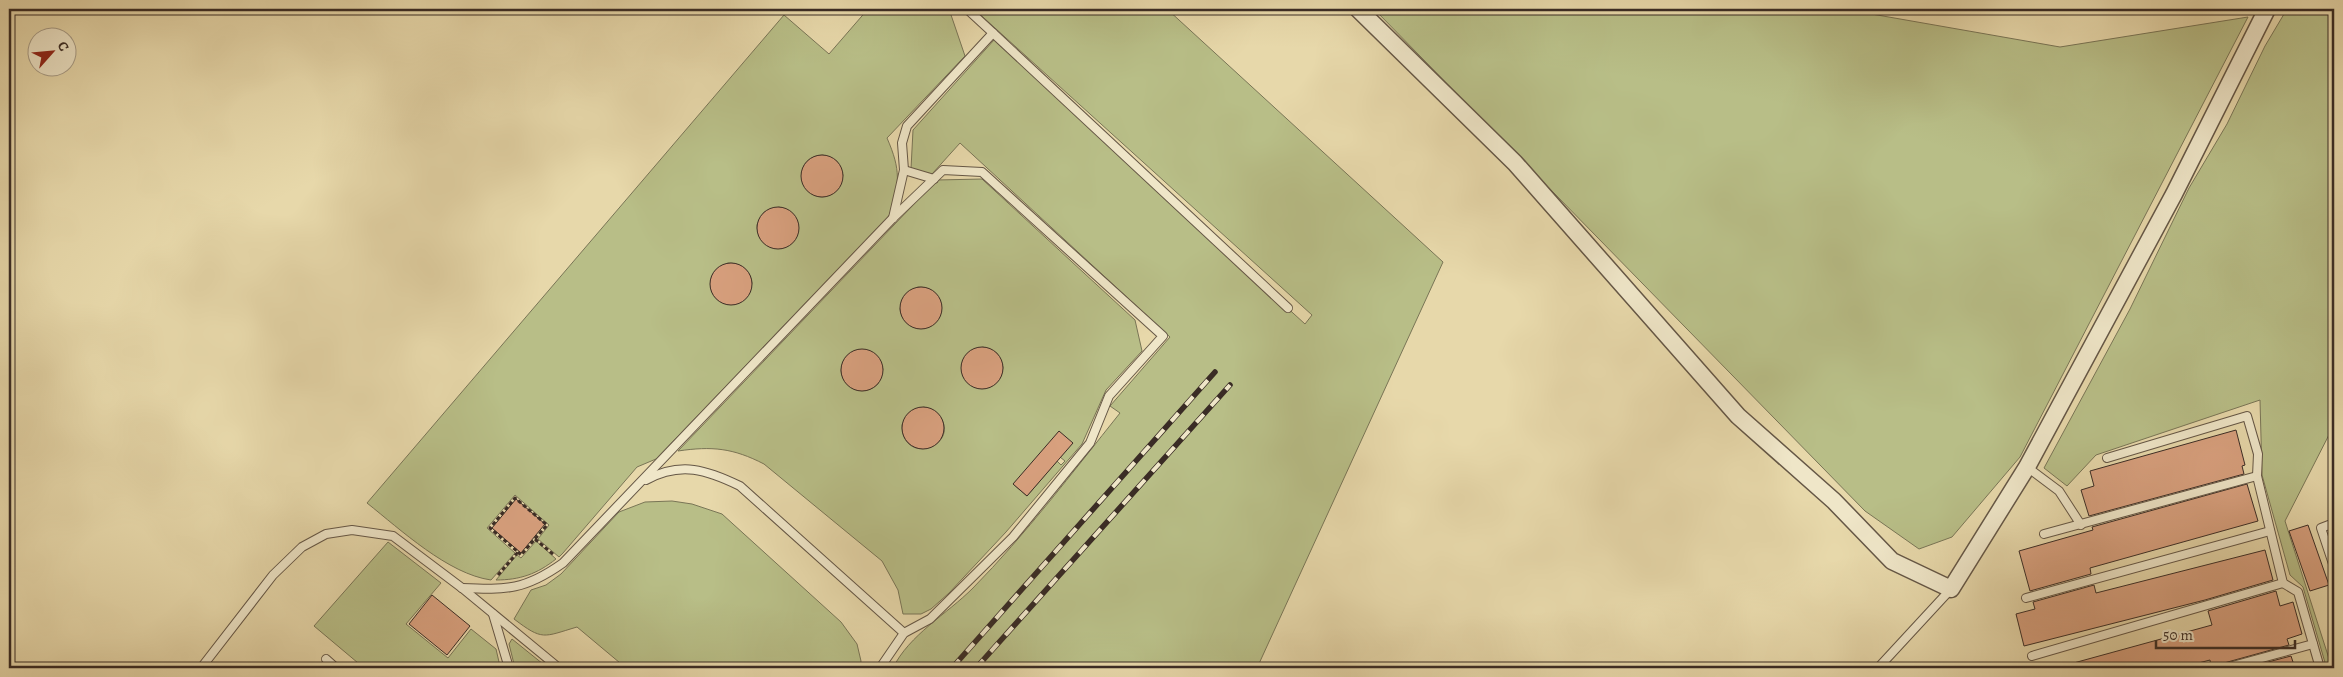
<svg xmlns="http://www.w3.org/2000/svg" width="2343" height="677" font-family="Alegreya,serif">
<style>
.green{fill:#b8be87;stroke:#797556;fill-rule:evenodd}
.building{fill:#d8a07e;stroke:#3a2c25}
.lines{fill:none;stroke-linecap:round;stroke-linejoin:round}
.service-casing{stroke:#655746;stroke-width:10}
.minor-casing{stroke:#655746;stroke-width:19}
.path{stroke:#3a2c25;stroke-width:3;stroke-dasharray:4 2.5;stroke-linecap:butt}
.service{stroke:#efe6c8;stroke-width:8}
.minor{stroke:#efe6c8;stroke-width:16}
.rail-casing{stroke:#3a2c25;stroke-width:5.5}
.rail{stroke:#efe6c8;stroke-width:4;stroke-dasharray:11;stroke-linecap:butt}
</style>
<rect width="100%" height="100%" fill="#e7d8aa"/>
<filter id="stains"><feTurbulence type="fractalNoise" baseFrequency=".004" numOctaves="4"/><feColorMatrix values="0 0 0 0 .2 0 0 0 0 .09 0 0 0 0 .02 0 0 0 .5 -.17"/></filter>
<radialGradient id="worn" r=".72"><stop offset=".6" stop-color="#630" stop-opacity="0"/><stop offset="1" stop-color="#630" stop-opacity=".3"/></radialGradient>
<g class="green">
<path d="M868,9H949L965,56L887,138C901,170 900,184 889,216L656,459L637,467L563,553L559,557L538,539L549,525L515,495L487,528L515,553L491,580C448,574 401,530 367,503L784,15L829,54ZM823,155L837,161L843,175L838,189C809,218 782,158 823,155ZM779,207C791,210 798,217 798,231L791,244C775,254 757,244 757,225L764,212ZM728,263C741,263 750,270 752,283L747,297L734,304C714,306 705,286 715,271Z"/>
<path d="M974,9H1167L1443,262L1257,668H893C909,635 947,614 973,588C1026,534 1072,473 1120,413L1110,406L1170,337L960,143L932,174L911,169L913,130L994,40L1305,324L1312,315Z"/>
<path d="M1374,9H1843L2060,47L2248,17L2020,457L1952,537L1919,549L1865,511Z"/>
<path d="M2287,9H2334V425L2285,521L2332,668L2326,666L2303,587L2290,575L2262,475L2260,400L2096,455L2067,486L2044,468L2130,309L2189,188L2227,124L2265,46Z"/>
<path d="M982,179L1135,320L1142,351L1106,390L1082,444L1006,532L949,593L931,609L921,614H903L898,590L882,561L764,464C733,448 712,446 678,451L937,180ZM918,287C931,287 939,294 941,307L936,321C923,335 903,328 900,309L905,295ZM983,347L997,353L1003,367C1001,396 961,394 962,365L969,352ZM863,350L876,356L883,369L878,384C864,397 844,390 841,371C842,358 850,350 863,350ZM924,407L938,414C964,445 902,468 902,425L910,412ZM1059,432L1060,457L1065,461L1061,465L1057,461L1027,496L1014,485Z"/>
<path d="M672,501L692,504L722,514L841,622L857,644L861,661L860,668H626L577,627C543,637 543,641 514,619L531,590L546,585L561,574L619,512L645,502Z"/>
<path d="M536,541L556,559C537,574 520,580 496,580L517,555L521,558Z"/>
<path d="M388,542L441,583L406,624L448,658L471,629L496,649L499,662L494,668H364L314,626Z"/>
<path d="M512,639L548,668H515L509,644Z"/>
</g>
<g class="building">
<circle cx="822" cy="176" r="21"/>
<circle cx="778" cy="228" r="21"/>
<circle cx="731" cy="284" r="21"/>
<circle cx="921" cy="308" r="21"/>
<circle cx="982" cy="368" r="21"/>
<circle cx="862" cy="370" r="21"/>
<circle cx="923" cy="428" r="21"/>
<path d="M2236,430L2245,465L2242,466L2244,474L2089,516L2081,490L2094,486L2090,471Z"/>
<path d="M1059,431L1073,443L1027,496L1013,484Z"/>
<path d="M2247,484L2258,521L2090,568L2091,574L2030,591L2019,551L2093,530L2092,527Z"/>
<path d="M516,499L545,524L521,553L492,528Z"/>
<path d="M2308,525L2329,585L2310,591L2289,531Z"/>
<path d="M2265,550L2273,580L2205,600L2024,646L2016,614L2035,609L2033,602L2094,585L2096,593Z"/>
<path d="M2276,591L2280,606L2293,602L2302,634L2287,639L2289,645L2224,663L2220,668H2211L2210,660L2179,668H2071L2070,664L2212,625L2208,611Z"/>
<path d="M432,595L470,626L447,655L409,624Z"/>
<path d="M2291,656L2295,668H2245Z"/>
</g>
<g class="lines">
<defs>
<g id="service">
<path d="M967,9L993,33"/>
<path d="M904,170L934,179"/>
<path d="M893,218L904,170L902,143L907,126L993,33L1288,308"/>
<path d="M2107,458L2247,416L2258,454L2257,476L2283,583L2298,592L2320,668"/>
<path d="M2027,467L2059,491L2081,525"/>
<path d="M646,480C681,461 707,470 740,486L904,633"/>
<path d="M2334,523L2321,528L2334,567"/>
<path d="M2044,534L2257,476"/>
<path d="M462,588C507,590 525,590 563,563L893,218L943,170L982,172L1163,336L1109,396L1090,443L1013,537L930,619L904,633L880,668"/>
<path d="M2026,598L2270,531"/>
<path d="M493,614L509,668"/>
<path d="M2032,656L2283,583"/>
<path d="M326,659L336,668"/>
<path d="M201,668L273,575L302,547L326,534L352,530L393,536L462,588L559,668"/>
<path d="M1878,668L1951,589"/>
<path d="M2225,668L2313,644"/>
</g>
<path id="minor" d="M1358,9L1515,163L1738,416L1834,501L1892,561L1951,589L2027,467L2174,194L2267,9"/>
</defs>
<use href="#service" class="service-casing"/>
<use href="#minor" class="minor-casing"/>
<g class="path">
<path d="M535,539L554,555"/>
<path d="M498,575L518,552L490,528L515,498L547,525L521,555L518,552"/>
</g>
<use href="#service" class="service"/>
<use href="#minor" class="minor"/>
<defs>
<g id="rail">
<path d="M952,668L1215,372"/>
<path d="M976,668L1230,385"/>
</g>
</defs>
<use href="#rail" class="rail-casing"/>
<use href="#rail" class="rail"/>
</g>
<rect width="2343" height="677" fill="none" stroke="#e7d8aa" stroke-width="30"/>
<rect x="10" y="10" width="2323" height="657" fill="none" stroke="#3a2c25" stroke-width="2.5"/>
<rect x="15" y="15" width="2313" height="647" fill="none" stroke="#3a2c25"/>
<g transform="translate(52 52) rotate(63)"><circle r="24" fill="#efe6c8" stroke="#a79c87"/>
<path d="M0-4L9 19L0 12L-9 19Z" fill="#8f2418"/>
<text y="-8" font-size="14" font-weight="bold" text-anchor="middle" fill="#3a2c25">С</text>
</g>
<path d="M2156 640v8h139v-8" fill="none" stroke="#3a2c25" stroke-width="2.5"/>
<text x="2163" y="640" font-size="15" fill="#3a2c25" stroke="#efe6c8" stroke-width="4" paint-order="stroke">50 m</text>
<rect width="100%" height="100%" filter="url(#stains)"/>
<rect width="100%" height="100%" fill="url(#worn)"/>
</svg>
